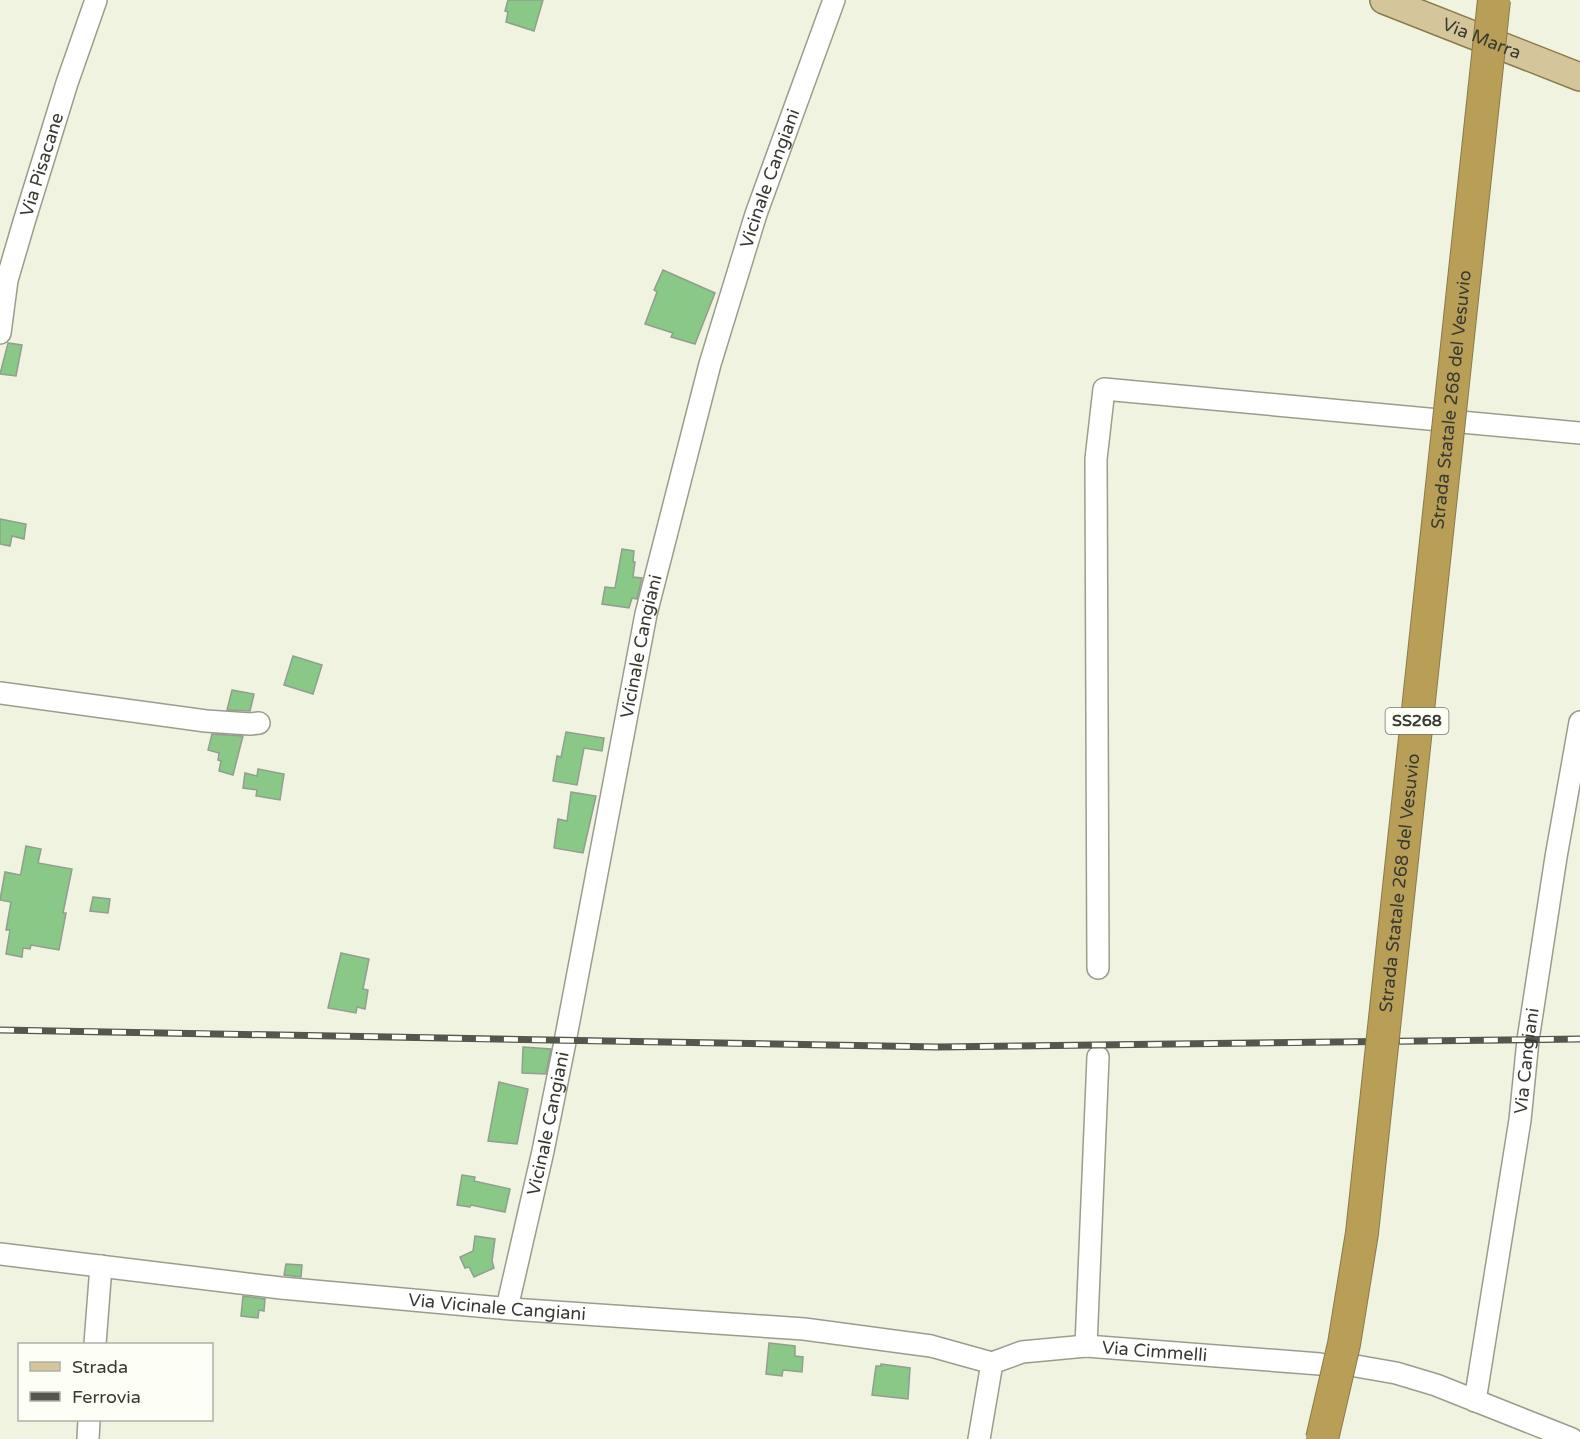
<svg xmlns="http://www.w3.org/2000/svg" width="1580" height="1439" font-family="'Varela Round',sans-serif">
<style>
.building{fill:#89c886;stroke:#919e90;stroke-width:1.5}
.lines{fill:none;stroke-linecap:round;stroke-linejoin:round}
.minor-casing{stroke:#9a9d8c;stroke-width:24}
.major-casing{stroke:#8b7b4a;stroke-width:30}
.minor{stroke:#fff;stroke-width:21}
.major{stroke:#d4c59a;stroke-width:27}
.rail-casing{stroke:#54574d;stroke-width:7}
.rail{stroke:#fdfff7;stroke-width:4.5;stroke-dasharray:14;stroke-linecap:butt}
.highway-bridge-casing{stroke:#8b7b4a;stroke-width:34;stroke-linecap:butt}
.highway-bridge{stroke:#b89e57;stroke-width:32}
.labels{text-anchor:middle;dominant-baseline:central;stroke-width:4.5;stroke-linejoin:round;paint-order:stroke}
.shield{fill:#fdfff7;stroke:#73756d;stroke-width:1.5}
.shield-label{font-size:16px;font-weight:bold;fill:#383a32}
.street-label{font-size:18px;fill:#383a32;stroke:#fdfff7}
</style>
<rect width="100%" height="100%" fill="#eff3e0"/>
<g class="building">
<path d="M508,0H543L534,31L506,22L508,12L505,11Z"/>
<path d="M663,270L715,293L695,344L671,337L673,333L645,324L657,292L654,290Z"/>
<path d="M8,343L22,345L16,376L0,374Z"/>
<path d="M0,519L26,524L24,539L12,536L10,546L0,544Z"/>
<path d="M622,549L634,551L633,562H635L633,577L642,578L637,599L632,598L629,608L602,604L605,587L615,588Z"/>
<path d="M293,656L322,665L313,694L284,685Z"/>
<path d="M232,690L254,694L250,711L227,710Z"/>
<path d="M566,732L604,738L602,751L584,748L577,785L553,781L557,756L561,757Z"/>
<path d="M212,734L243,736L233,775L219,771L221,761L218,760L219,753L208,750Z"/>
<path d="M258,769L284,774L280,800L256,796L257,790L243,788L245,773L257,776Z"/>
<path d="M571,792L596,796L583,853L554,848L558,819L567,821Z"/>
<path d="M26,846L41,849L38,863L72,869L63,913H66L59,950L31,945L30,949L23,948L22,957L6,954L10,930H6L11,902L0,900L5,872L20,875L21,873Z"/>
<path d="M93,897L110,899L108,913L90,911Z"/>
<path d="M341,953L369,959L363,989L368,990L365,1009L357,1007L356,1013L328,1008Z"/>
<path d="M523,1047L551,1049L546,1074L522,1073Z"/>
<path d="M499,1082L528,1089L517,1144L488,1141Z"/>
<path d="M462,1175L475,1177L474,1181L510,1189L505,1212L471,1205L470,1207L457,1205Z"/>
<path d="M475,1236L495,1239L492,1261L494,1268L474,1277L469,1267L465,1268L460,1257L473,1251Z"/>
<path d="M286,1264L302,1265L301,1277L284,1275Z"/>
<path d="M243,1296L265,1299L264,1311L259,1310L258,1318L241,1316Z"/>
<path d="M769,1343L795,1346V1356L803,1357L802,1372L783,1370L782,1376L766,1374Z"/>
<path d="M881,1364L910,1368L908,1399L872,1395L876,1366H881Z"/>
</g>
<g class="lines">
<defs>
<g id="minor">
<path id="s1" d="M0,333L7,280L24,222L67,83L96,0"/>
<path d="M0,693L206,721L250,724L259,723"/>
<path d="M1098,968L1096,459L1104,389L1580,433"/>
<path id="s2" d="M0,1254L281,1288L511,1309L804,1329L931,1346L992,1363"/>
<path id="s3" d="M507,1308L543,1151L564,1047L646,614L710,364L756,214L834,0"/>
<path d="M95,1344L101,1266"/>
<path d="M1086,1346L1098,1057"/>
<path id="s4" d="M992,1363L1022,1352L1086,1346L1320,1364"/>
<path d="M1356,1366L1396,1373L1436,1385L1572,1439"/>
<path id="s5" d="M1475,1401L1520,1120L1528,1040L1556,857L1580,722"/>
<path d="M88,1439L89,1420"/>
<path d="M979,1439L992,1363"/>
</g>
<g id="major">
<path id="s6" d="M1384,0L1580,77"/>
</g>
</defs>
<use href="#minor" class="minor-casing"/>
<use href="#major" class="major-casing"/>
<use href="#minor" class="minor"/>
<use href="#major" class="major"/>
<defs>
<path id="rail" d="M0,1030L937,1047L1580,1039"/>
</defs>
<use href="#rail" class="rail-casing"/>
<use href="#rail" class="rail"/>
<defs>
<g id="highway-bridge">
<path id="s7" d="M1322,1439L1344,1344L1362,1233L1494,0"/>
</g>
</defs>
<use href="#highway-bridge" class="highway-bridge-casing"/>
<use href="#highway-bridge" class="highway-bridge"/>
</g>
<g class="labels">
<rect class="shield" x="1385.5" y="708" width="63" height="26" rx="4.5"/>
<g class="shield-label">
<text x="1417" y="721">SS268</text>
</g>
<g class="street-label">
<text stroke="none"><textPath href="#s6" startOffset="105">Via Marra</textPath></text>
<text stroke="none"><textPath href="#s1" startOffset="174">Via Pisacane</textPath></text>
<text stroke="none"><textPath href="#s3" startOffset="1161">Vicinale Cangiani</textPath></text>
<text stroke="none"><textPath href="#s7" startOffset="1048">Strada Statale 268 del Vesuvio</textPath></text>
<text stroke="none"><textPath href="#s3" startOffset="675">Vicinale Cangiani</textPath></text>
<text stroke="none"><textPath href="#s7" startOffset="562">Strada Statale 268 del Vesuvio</textPath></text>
<text stroke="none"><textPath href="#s5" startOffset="344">Via Cangiani</textPath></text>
<text stroke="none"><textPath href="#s3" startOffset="189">Vicinale Cangiani</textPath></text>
<text stroke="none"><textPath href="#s2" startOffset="500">Via Vicinale Cangiani</textPath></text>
<text stroke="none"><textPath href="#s4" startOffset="165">Via Cimmelli</textPath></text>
</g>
</g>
<rect x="18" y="1343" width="195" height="78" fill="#fdfff7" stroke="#aeb0a8" stroke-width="1.5"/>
<rect x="30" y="1362" width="30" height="9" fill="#d4c59a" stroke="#aeb0a8" stroke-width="1.5"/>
<text x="72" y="1373" font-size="18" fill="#383a32">Strada</text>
<rect x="30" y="1392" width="30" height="9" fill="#54574d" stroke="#aeb0a8" stroke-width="1.5"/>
<text x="72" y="1403" font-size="18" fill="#383a32">Ferrovia</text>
</svg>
